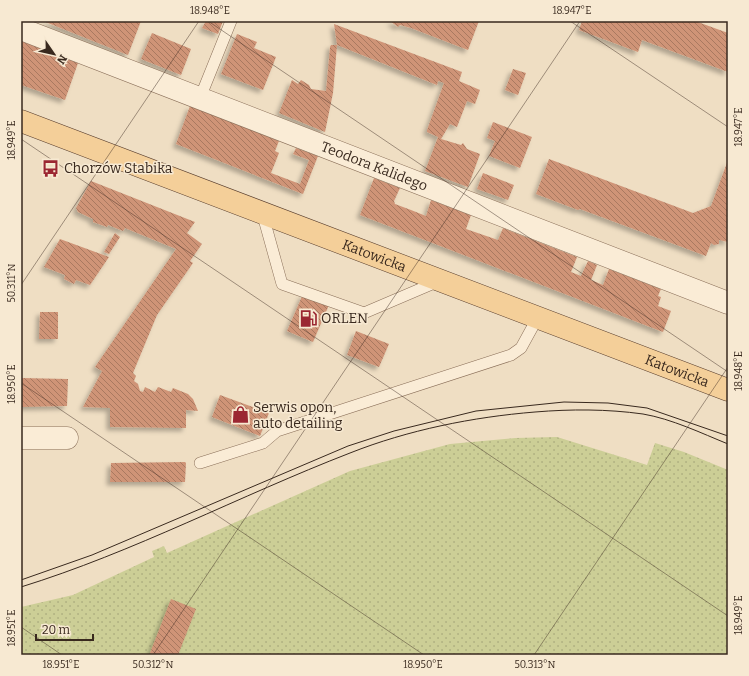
<svg xmlns="http://www.w3.org/2000/svg" width="749" height="676" font-family="Bitter,serif">
<style>
.park{fill:url(#park-dots)}
.building{fill:url(#building-back-hatch);filter:url(#shadow)}
.lines{fill:none;stroke-linecap:round;stroke-linejoin:round}
.service-casing{stroke:#8a6f59;stroke-width:12}
.minor-casing{stroke:#8a6f59;stroke-width:23}
.primary-casing{stroke:#583d2d;stroke-width:23}
.service{stroke:#faecd6;stroke-width:11}
.minor{stroke:#faecd6;stroke-width:22}
.primary{stroke:#f4cf99;stroke-width:22}
.tram{stroke:#39291e;stroke-width:1}
.ticks{fill:none;stroke:#39291e;stroke-width:1;stroke-opacity:0.45}
.labels{text-anchor:middle;dominant-baseline:central;stroke-width:3;stroke-linejoin:round;paint-order:stroke}
.street-label{font-size:14px;fill:#39291e;stroke:#f7e9d2}
.poi-label{font-size:14px;fill:#39291e;stroke:#f7e9d2;text-anchor:start}
.neatline{fill:none;stroke:#39291e;stroke-width:1.5}
.ticks-label{font-size:10px;text-anchor:middle;fill:#39291e}
</style>
<defs>
<pattern id="park-dots" width="8" height="8" patternUnits="userSpaceOnUse"><rect width="8" height="8" fill="#ccce96"/><path d="M2 2h.1M6 6h.1" fill="none" stroke="#b0b181" stroke-width="1.8" stroke-linecap="round"/></pattern>
<pattern id="building-back-hatch" width="6" height="6" patternUnits="userSpaceOnUse"><rect width="6" height="6" fill="#cf9477"/><path d="M-1 5l2 2M0 0l6 6M5-1l2 2" fill="none" stroke="#a97961"/></pattern>
<filter id="shadow"><feDropShadow dx="-3.5" dy="3.5" stdDeviation="2" flood-color="#0004"/></filter>
</defs>
<rect width="100%" height="100%" fill="#efdec3"/>
<path class="park" d="M557,437L647,465L655,443L684,452L728,470V655H21V607L73,595L154,557L152,551L164,546L167,553L350,471L450,444L515,438Z"/>
<g class="building">
<path d="M43,21H141L128,55Z"/>
<path d="M206,21H223L218,34L202,28Z"/>
<path d="M390,21H479L468,50L411,28L400,25L398,27Z"/>
<path d="M582,21H695L728,33V72L642,40L638,52L579,30Z"/>
<path d="M334,24L462,72L459,81L480,90L475,104L467,101L457,127L450,124L441,139L461,145L463,143L467,149L480,154L468,187L425,171L438,137L427,132V130L444,83L438,81L437,85L337,45L333,93L325,132L279,113L292,80L298,84L301,80L309,85L311,89L326,91L330,47L331,45H337Z"/>
<path d="M152,33L191,49L181,75L141,59Z"/>
<path d="M237,34L257,42L254,48L276,57L263,90L221,74Z"/>
<path d="M22,41L78,63L65,100L21,85Z"/>
<path d="M513,69L526,73L518,95L505,90Z"/>
<path d="M190,106L279,141L275,151L279,153L271,173L300,184L309,160L293,154L296,148L318,156L303,194L176,144Z"/>
<path d="M493,122L532,137L520,168L489,156L495,141L487,138Z"/>
<path d="M549,159L693,213L711,206L728,160V242L719,240V244L714,245L711,243L706,256L580,209L578,210L536,194Z"/>
<path d="M483,173L514,185L508,200L477,189Z"/>
<path d="M374,178L400,188L394,201L395,204L411,210L426,216L431,200L471,215L466,229L498,240L503,228L577,257L571,272L581,276L588,261L597,265L591,280L603,285L609,269L661,289L658,296L661,297L658,306L671,311L663,332L360,215Z"/>
<path d="M91,181L195,222L187,233L202,244L190,261L193,263L157,315L133,373L136,376L134,381L138,384L140,391L143,392L145,387L155,392L158,387L171,392L173,388L188,394L193,399L198,411L186,410V428L110,427V408L83,407L102,371L95,367L176,249L125,228L123,231L108,225L107,227L93,222V219L78,212L76,208Z"/>
<path d="M115,233L120,237L109,254L104,252Z"/>
<path d="M60,239L109,257L90,285L76,280L74,284L64,279L65,275L44,267Z"/>
<path d="M303,294L329,305L313,342L287,331Z"/>
<path d="M40,312H58V339H39Z"/>
<path d="M356,331L389,344L379,367L347,355Z"/>
<path d="M21,378L68,379L67,406L21,407Z"/>
<path d="M220,395L269,413L260,436L212,417Z"/>
<path d="M185,462L186,463L185,482H110L111,463Z"/>
<path d="M171,599L196,609L178,655H156L150,653Z"/>
</g>
<g class="lines">
<defs>
<g id="service">
<path d="M200,98L231,21"/>
<path d="M262,212L282,284L364,313L439,281"/>
<path d="M200,463L263,443L277,431L511,355L521,348L538,317"/>
</g>
<g id="minor">
<path id="s1" d="M21,29L728,303"/>
<path d="M21,438H67"/>
</g>
<g id="primary">
<path id="s2" d="M21,121L728,390"/>
</g>
</defs>
<use href="#service" class="service-casing"/>
<use href="#minor" class="minor-casing"/>
<use href="#primary" class="primary-casing"/>
<use href="#service" class="service"/>
<use href="#minor" class="minor"/>
<use href="#primary" class="primary"/>
<g class="tram">
<path d="M21,580L92,555L348,446L394,431L476,411L564,402L608,403L647,408L728,436"/>
<path d="M21,587C134,552 239,496 350,453C408,430 473,417 535,412C571,409 607,409 643,414C672,419 701,433 728,444"/>
</g>
</g>
<path class="ticks" d="M208,21L728,372M570,21L728,127M21,139L728,616M21,285L199,21M21,383L424,655M21,627L62,655M153,655L580,21M534,655L728,367"/>
<defs>
<symbol id="bus-bare" viewBox="-9 -9 18 18"><path d="M-5-6H5V4H4V6H2V4H-2V6H-4V4H-5ZM-3.5-4V0h7V-4ZM-3.5 1.2v1.5H-2V1.2ZM2 1.2v1.5H3.5V1.2Z" fill="#9b2732" stroke="#f7e9d2" stroke-width="2.5" paint-order="stroke"/></symbol>
<symbol id="fuel-bare" viewBox="-9 -9 18 18"><path d="M-5.5-6h7V0h2V4h1.3V-2.5L3-4.5l.8-.8L6-3V5H2.5V1h-1V6h-7ZM-4.2-4.7v3.2H.2V-4.7Z" fill="#9b2732" stroke="#f7e9d2" stroke-width="2.5" paint-order="stroke"/></symbol>
<symbol id="shop-bare" viewBox="-9 -9 18 18"><path d="M-5-2.5h2.3a2.7 3.5 0 0 1 5.4 0H5L5.5 6h-11ZM-1.5-2.5h3a1.5 2.3 0 0 0-3 0Z" fill="#9b2732" stroke="#f7e9d2" stroke-width="2.5" paint-order="stroke"/></symbol>
</defs>
<g fill-rule="evenodd">
<use href="#bus-bare" x="38" y="156" width="25" height="25"/>
<use href="#fuel-bare" x="296" y="306" width="25" height="25"/>
<use href="#shop-bare" x="228" y="402" width="25" height="25"/>
</g>
<g class="labels">
<g class="street-label">
<text stroke="none"><textPath href="#s1" startOffset="379">Teodora Kalidego</textPath></text>
<text stroke="none"><textPath href="#s2" startOffset="378">Katowicka</textPath></text>
<text stroke="none"><textPath href="#s2" startOffset="702">Katowicka</textPath></text>
</g>
<g class="poi-label">
<text x="64" y="168">Chorzów Stabika</text>
<text x="321" y="318">ORLEN</text>
<text x="253" y="407">Serwis opon,<tspan x="253" dy="16">auto detailing</tspan></text>
</g>
</g>
<rect width="749" height="676" fill="none" stroke="#f7e9d2" stroke-width="44"/>
<g transform="translate(54 54) rotate(124)" stroke="#f7e9d2" stroke-width="3" paint-order="stroke">
<path d="M0-3L7 15L0 10L-7 15Z" fill="#39291e"/>
<text y="-6" font-size="11" font-weight="bold" text-anchor="middle" fill="#39291e">N</text>
</g>
<path d="M36 634v6h57v-6" fill="none" stroke="#39291e" stroke-width="2"/>
<text x="42" y="634" font-size="12" fill="#39291e" stroke="#f7e9d2" stroke-width="3" paint-order="stroke">20 m</text>
<rect x="22" y="22" width="705" height="632" class="neatline"/>
<g class="ticks-label">
<text x="210" y="14">18.948°E</text>
<text x="572" y="14">18.947°E</text>
<text transform="translate(738 127) rotate(-90)" y="4">18.947°E</text>
<text transform="translate(11 140) rotate(-90)" y="4">18.949°E</text>
<text transform="translate(11 283) rotate(-90)" y="4">50.311°N</text>
<text transform="translate(738 371) rotate(-90)" y="4">18.948°E</text>
<text transform="translate(11 384) rotate(-90)" y="4">18.950°E</text>
<text transform="translate(738 615) rotate(-90)" y="4">18.949°E</text>
<text transform="translate(11 628) rotate(-90)" y="4">18.951°E</text>
<text x="61" y="668">18.951°E</text>
<text x="153" y="668">50.312°N</text>
<text x="423" y="668">18.950°E</text>
<text x="535" y="668">50.313°N</text>
</g>
</svg>
